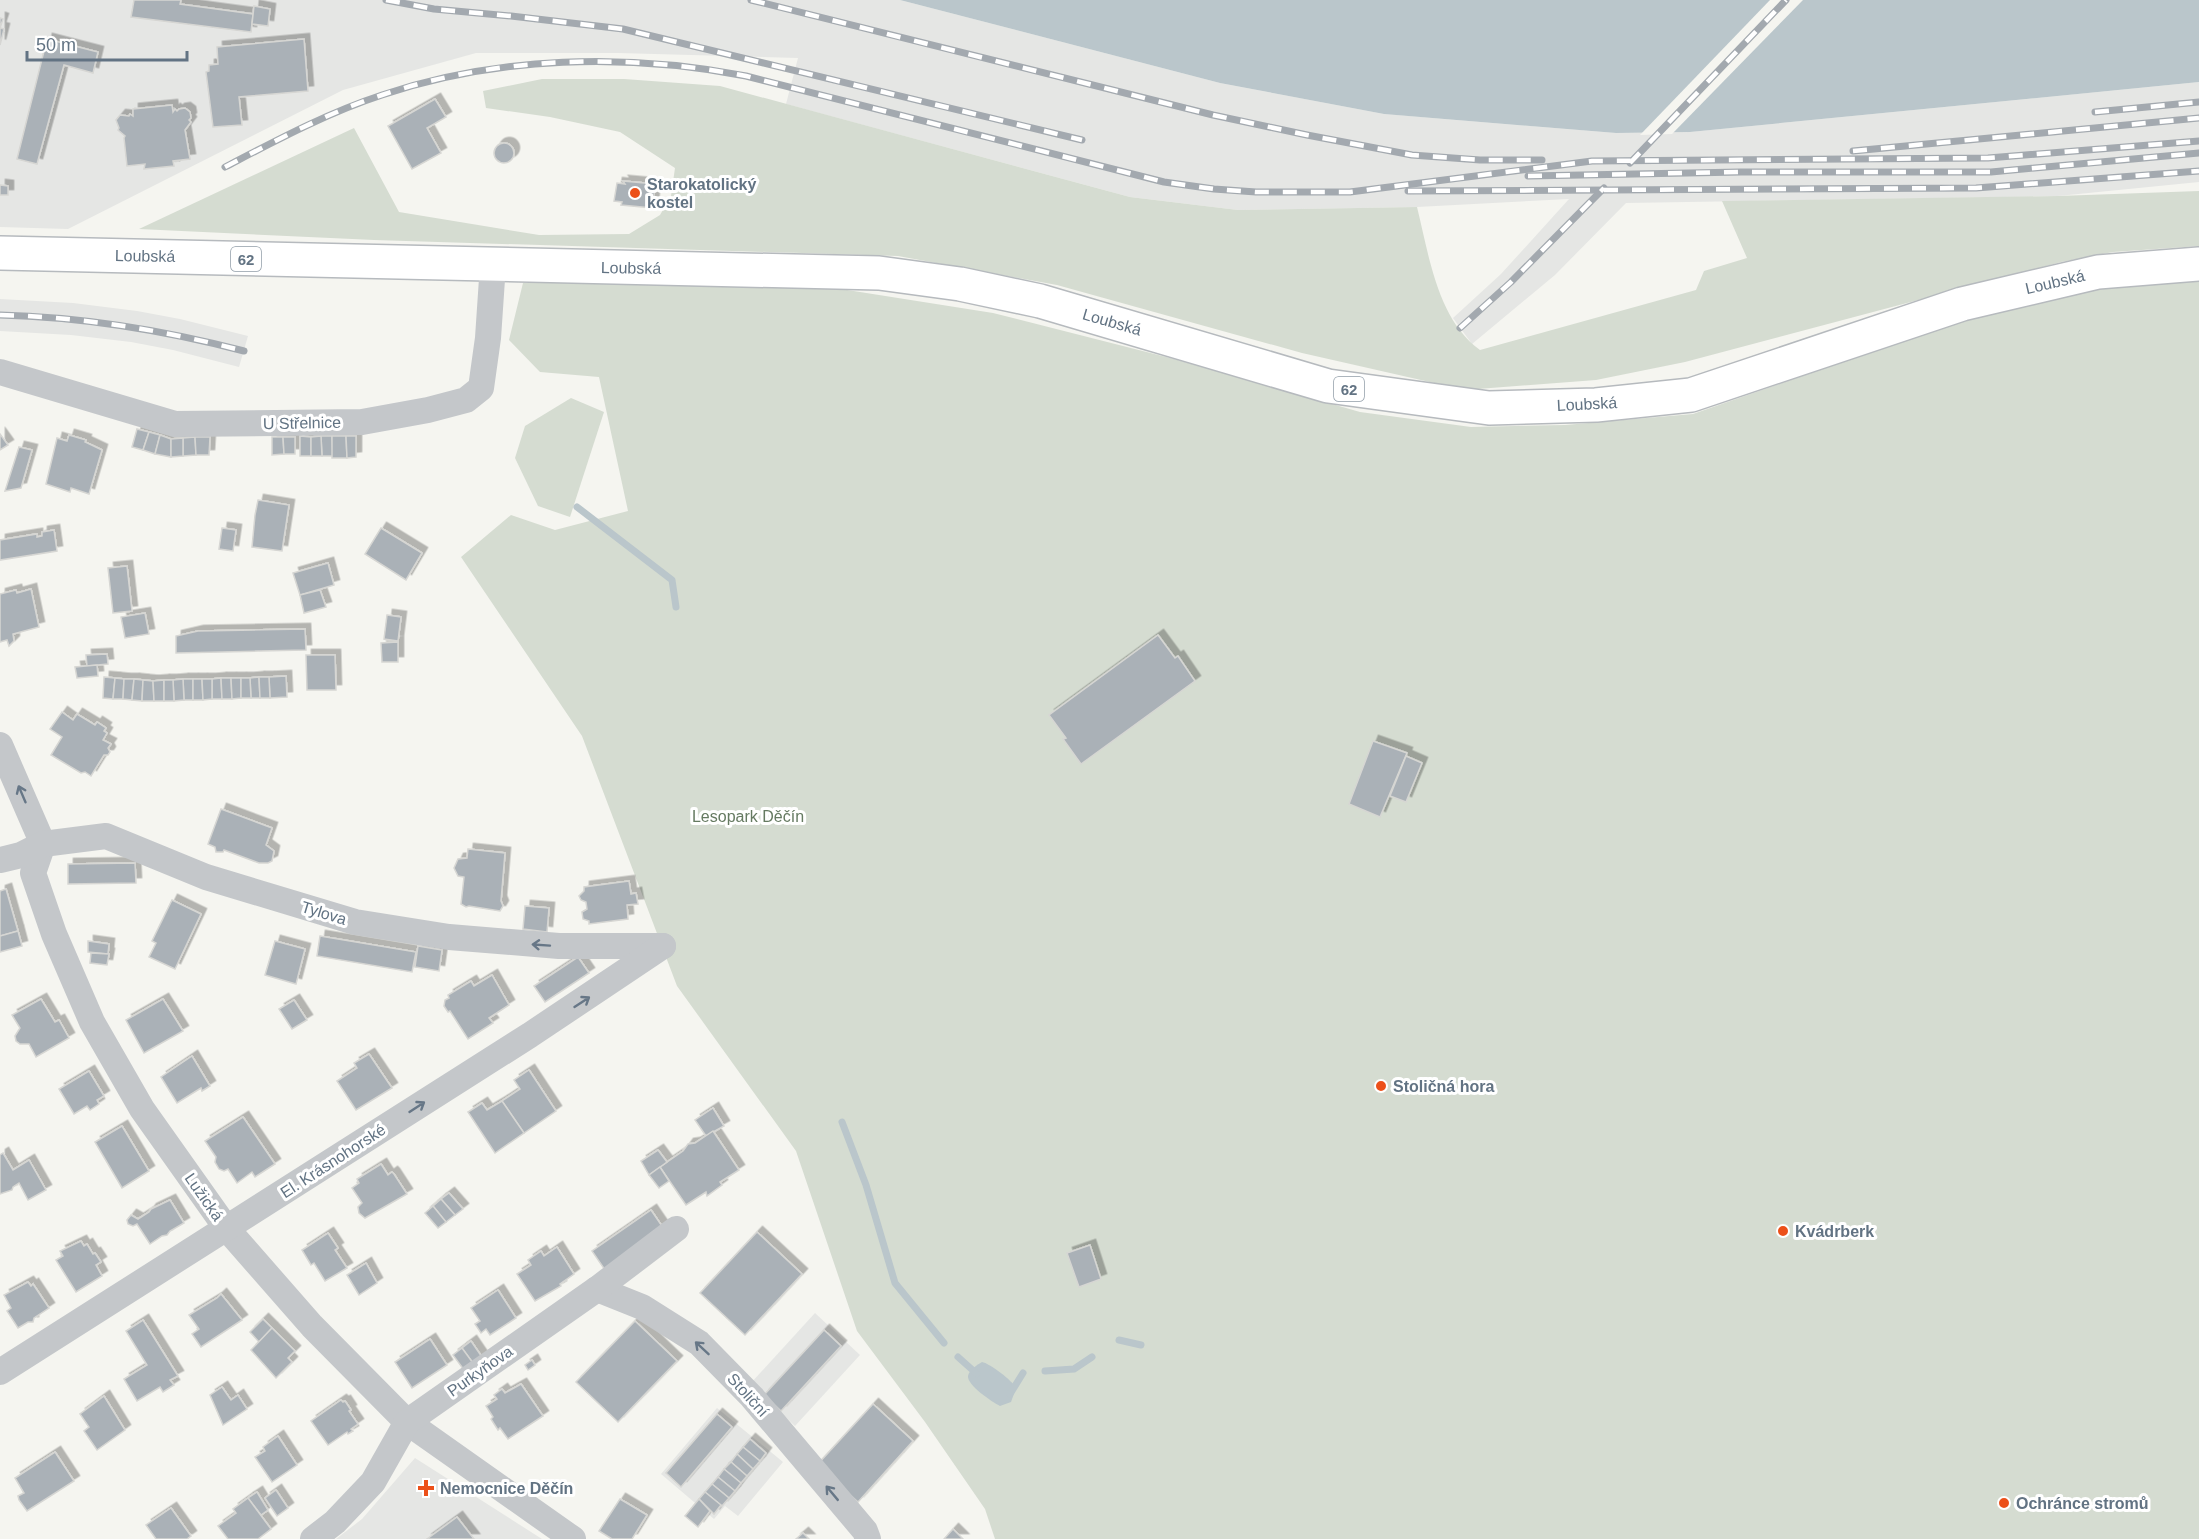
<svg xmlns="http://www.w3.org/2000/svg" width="2199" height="1539" font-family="Arial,sans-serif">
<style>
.built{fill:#e5e6e4}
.green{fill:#d5dcd1}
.water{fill:#bac6cb}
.pier{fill:#f5f5f0}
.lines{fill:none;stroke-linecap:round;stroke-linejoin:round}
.stream{stroke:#bac6cb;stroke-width:7}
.building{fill:#aab1b7;stroke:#d6d6d3;stroke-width:1.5;filter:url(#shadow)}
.primary-casing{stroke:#b6babe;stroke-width:36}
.minor{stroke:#c4c7ca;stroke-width:26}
.primary{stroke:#fff;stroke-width:33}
.rail-casing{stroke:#a3a9af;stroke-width:7}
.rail{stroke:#fff;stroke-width:4.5;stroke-dasharray:14;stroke-linecap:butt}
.oneway{stroke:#677787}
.poi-dot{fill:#ec5019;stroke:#fff;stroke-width:2}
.labels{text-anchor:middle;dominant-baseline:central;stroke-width:6;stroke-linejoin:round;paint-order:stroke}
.shield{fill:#fff;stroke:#919da8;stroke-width:1.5}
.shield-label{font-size:15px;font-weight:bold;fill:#627383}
.poi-label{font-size:16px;font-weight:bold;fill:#627383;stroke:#fff;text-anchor:start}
.street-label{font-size:16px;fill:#627383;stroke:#fff}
.park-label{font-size:16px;fill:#657a61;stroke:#fff}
</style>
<defs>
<filter id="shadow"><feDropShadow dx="5.5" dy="-5.5" stdDeviation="0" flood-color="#0004"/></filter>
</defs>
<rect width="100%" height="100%" fill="#f5f5f0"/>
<g class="built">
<path d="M0,0H900L1220,83L1384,114L1616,133L1690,132L2199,82V182L2058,196L1626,203L1555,275L1472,344L1453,318L1501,274L1569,199L1417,207L1238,210L1130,197L786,104L798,58L618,53H476L343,90L68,229L0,227Z"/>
<path d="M0,299L73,303L137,311L180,319L248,336L239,367L173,350L131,342L71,335L0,331Z"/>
<path d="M815,1313L860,1355L795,1426L750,1384Z"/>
<path d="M717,1408L783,1462L738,1516L725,1506L714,1519L661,1474Z"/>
<path d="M415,1458L542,1539H336L362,1519Z"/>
</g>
<g class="green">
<path d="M542,79H624L720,86L1130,197L1238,210L1417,207C1429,255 1437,319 1480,350L1696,290L1704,271L1747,258L1722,201L2058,196L2199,191V246L2113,252L2061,262L1685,362L1596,380L1465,390L1302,353L1057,285L898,256L374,240L139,229L354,128L399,212L539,235L629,234L660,215L671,196L675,168L620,132L550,117L486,108L483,91Z"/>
<path d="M2199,278V1539H995L985,1509L925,1422L857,1331L796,1151L677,986L582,736L461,557L511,515L555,530L628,511L599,377L540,372L509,340L523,283H723L841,289L993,313L1174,359L1360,412L1471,427L1565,425L1693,414L1963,320L2112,284Z"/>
<path d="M571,398L604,412L570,517L538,506L515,458L525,426Z"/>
</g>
<g class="water">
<path d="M900,0H2199V82L1690,132L1616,133L1384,114L1220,83Z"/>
<path d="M982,1362C989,1363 1013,1381 1016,1388L1011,1402L1000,1406C992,1402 967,1385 968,1376C969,1370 977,1365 982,1362Z"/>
</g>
<path class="pier" d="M1770,0H1803L1672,134L1640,135Z"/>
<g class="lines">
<g class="stream">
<path d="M577,507L672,580L676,607"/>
<path d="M842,1122L866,1185L895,1283L944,1343"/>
<path d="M1119,1340L1141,1345"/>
<path d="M958,1357L977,1374"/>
<path d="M1045,1371L1074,1369L1092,1357"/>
<path d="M1010,1394L1023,1373"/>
</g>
</g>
<g class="building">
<path d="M134,0H181L180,4L253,14L251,32L131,17Z"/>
<path d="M254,6L270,9L268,26L252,24Z"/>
<path d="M0,18L3,19L0,28L4,29L0,45Z"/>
<path d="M47,39L98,52L93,73L64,65L37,164L17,159Z"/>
<path d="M304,39L308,91L239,97L242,125L213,127L206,72L209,71V65L218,64L217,47Z"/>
<path d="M435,99L446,117L427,128L441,153L412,169L388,126Z"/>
<path d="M172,105L173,112L175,109L177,111L179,109L185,108L190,112L191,118L189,120L191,122L185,130L190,159L173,161L174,166L144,169L145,164L127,166L124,138L125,136L118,130L119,128L116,120L120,115L129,116L130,114L133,116V109Z"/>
<circle cx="504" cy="153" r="10"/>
<path d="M623,181L655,184L653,208L621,205L622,202L614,201L617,183L625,184Z"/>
<path d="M0,185L8,186V195H0Z"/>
<path d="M137,429L149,432L143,450L132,447Z"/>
<path d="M149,432L160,435L155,454L143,450Z"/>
<path d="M0,434L8,445L0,450Z"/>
<path d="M69,435L86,440L85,442L102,450L89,494L71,488L70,492L46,484L57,438L67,441Z"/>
<path d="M160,435L171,439V457L155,454Z"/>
<path d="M300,436L311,437V456H300Z"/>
<path d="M321,436H332L333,456H322Z"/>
<path d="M321,436L322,456H311V437Z"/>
<path d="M332,436H346L347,458H332Z"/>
<path d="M346,436H356V457L347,458Z"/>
<path d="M195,437L196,455L183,456V438Z"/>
<path d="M195,437H210L209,455H196Z"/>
<path d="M272,437H283L284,454L272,455Z"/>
<path d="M283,437H295V454H284Z"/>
<path d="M183,438V456L171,457V439Z"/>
<path d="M19,447L32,450L21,488L5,491Z"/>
<path d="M258,500L289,505L282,551L252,547L255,515Z"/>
<path d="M222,528L236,530L233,551L219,549Z"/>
<path d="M381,528L422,553L406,580L365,554Z"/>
<path d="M54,530L57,551L0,560V540L37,534V537L42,536V532Z"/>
<path d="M328,563L334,585L300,595L293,573Z"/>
<path d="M127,566L132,611L113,613L108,568Z"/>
<path d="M31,589L39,627L13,634L14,641L9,646L7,640L0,642V594L16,590L17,593Z"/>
<path d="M320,590L326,607L304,613L300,595Z"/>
<path d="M145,613L149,634L125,638L121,617Z"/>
<path d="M387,615L401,617L398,641L384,639Z"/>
<path d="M305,629L306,650L176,653V636L198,631Z"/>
<path d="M1158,635L1175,658L1178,656L1195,681L1081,764L1063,739L1066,738L1049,715Z"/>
<path d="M398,642V662H382L381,643Z"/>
<path d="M107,654L108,664L87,666L86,655Z"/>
<path d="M306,655H335L336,690H307Z"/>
<path d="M97,665L98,676L77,678L75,667Z"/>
<path d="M286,676L287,697L270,698L269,677Z"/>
<path d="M104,677L115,678L113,699L103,698Z"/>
<path d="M259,677L260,698H251L250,678Z"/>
<path d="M259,677H269L270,698H260Z"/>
<path d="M115,678L124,679L123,699H113Z"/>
<path d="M221,678L222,699H212V679Z"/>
<path d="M221,678H231L232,699H222Z"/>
<path d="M231,678H241V698L232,699Z"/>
<path d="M241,678H250L251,698H241Z"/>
<path d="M124,679H134L132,700L123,699Z"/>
<path d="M134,679L143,680L142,701L132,700Z"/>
<path d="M183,679H193V700H184Z"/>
<path d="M183,679L184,700L174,701L173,680Z"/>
<path d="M193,679H202L203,700H193Z"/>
<path d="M202,679H212V699L203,700Z"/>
<path d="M143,680L153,681L154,701H142Z"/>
<path d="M164,680V701H154L153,681Z"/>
<path d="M164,680H173L174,701H164Z"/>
<path d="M62,712L73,720L77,714L95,725L97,722L106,728L104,731L107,733L103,740L111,744L108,748L110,752L108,755H104L91,776L85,772L81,773L51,755L62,737L50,729Z"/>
<path d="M1373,741L1407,753L1380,817L1349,804Z"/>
<path d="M1406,756L1422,763L1406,802L1390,796Z"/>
<path d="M221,809L272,828L266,845L274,851L272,861L268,863H259L224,850L223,852H216L215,847L208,844Z"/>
<path d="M468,849L505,853L501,901L503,906L500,911L469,906L466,907L461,904L464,877L458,876L454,868L458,859L467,858Z"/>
<path d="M135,863L136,883L68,884V864Z"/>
<path d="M629,881L631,894L636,893L638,904L627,905L628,919L589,924V921L583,919L582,912L587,909L586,902L581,900L579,896L584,891V887Z"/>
<path d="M6,889L18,931L0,936V891Z"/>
<path d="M172,900L201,914L175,969L149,957L156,943L152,941Z"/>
<path d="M525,906L549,908L547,932L523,929Z"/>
<path d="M18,931L22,946L0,952V936Z"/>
<path d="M320,936L416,952L412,972L317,956Z"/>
<path d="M88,941L109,944L108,954L88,952Z"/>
<path d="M275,941L305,949L296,984L265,975Z"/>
<path d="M418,946L442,950L439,971L415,967Z"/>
<path d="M91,953L109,954L107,965L90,963Z"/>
<path d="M578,957L589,973L545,1002L534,986Z"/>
<path d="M492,975L509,1005L489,1018L493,1023L468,1039L450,1011L448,1012L444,1006L445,1000L449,998L448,995L471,981L474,986Z"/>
<path d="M41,999L55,1022L59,1020L69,1038L36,1057L29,1044H20L16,1041L15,1036L20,1028L12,1015Z"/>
<path d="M163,999L183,1031L144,1053L126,1020Z"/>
<path d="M294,1000L307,1020L292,1029L279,1009Z"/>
<path d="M369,1054L392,1088L356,1110L337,1081L357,1068L354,1063Z"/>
<path d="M192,1056L210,1086L202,1091L201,1088L177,1103L161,1077Z"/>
<path d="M529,1070L556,1111L524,1133L502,1101L520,1089L514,1080Z"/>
<path d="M89,1071L104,1096L97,1100L99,1104L90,1110L87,1106L74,1114L59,1089Z"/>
<path d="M502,1101L524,1133L495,1153L468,1112L482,1103L487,1110Z"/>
<path d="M713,1108L724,1126L706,1136L695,1120Z"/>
<path d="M243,1117L275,1164L255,1177L252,1172L237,1183L228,1169L224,1171L219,1169L215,1162L216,1157L205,1141Z"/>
<path d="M122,1126L149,1171L122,1188L95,1142Z"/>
<path d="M713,1131L739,1170L720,1182L722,1185L707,1196L706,1192L686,1205L660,1167L683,1151L688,1144L695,1143Z"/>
<path d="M658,1150L667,1162L649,1175L641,1161Z"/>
<path d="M3,1153L13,1170L29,1160L46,1190L28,1200L19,1183L13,1187L12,1190L0,1194V1155Z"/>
<path d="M381,1164L388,1175L392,1172L394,1174L407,1194L365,1218L359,1213L358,1207L362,1203L352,1188L359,1183L357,1179Z"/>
<path d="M660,1167L669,1181L659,1188L649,1175Z"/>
<path d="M449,1193L463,1209L455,1215L441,1199Z"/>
<path d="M441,1199L455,1215L446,1222L433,1206Z"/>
<path d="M170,1200L184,1223L170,1231L167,1235L162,1236L150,1244L137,1224L133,1226L128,1224L127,1220L131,1215L138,1219L149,1212L151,1209Z"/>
<path d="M433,1206L446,1222L438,1228L425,1213Z"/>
<path d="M651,1210L664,1229L605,1270L592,1251Z"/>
<path d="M757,1232L802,1274L745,1335L700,1293Z"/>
<path d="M328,1233L338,1248L335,1250L347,1268L325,1281L314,1263L311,1265L302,1250Z"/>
<path d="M81,1241L84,1246L87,1244L93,1254L95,1253L101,1262L96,1265L102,1276L76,1292L56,1260L63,1256L60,1251Z"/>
<path d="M1090,1245L1101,1279L1079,1287L1067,1253Z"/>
<path d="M557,1247L574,1274L560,1284L561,1286L535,1301L517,1274L531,1265L528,1260L541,1251L544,1256Z"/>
<path d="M366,1263L377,1283L359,1295L347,1275Z"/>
<path d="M28,1282L31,1286L33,1284L49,1308L34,1318L33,1322H28L18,1328L7,1311L11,1308L4,1295Z"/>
<path d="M498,1290L516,1318L490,1335L486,1329L481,1333L475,1324L480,1321L471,1308Z"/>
<path d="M221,1294L242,1320L201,1347L192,1334L199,1329L189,1315L217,1298Z"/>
<path d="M263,1319L272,1328L259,1342L250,1332Z"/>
<path d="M143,1320L178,1376L170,1380L174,1385L163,1392L160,1387L137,1401L124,1379L147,1365L126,1331Z"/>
<path d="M635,1321L677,1361L618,1422L576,1382Z"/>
<path d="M272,1328L295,1351L288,1358L292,1362L276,1378L251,1350Z"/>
<path d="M824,1330L841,1346L781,1411L764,1395Z"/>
<path d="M430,1339L447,1365L412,1388L395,1362Z"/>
<path d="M471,1341L482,1357L473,1363L462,1348Z"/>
<path d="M462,1348L473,1363L464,1370L453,1355Z"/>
<path d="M532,1360L535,1365L528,1370L525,1365Z"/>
<path d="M521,1384L543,1416L508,1439L500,1428L498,1430L491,1419L493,1417L486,1406L497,1399L494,1395L502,1389L505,1393Z"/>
<path d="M222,1387L231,1400L238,1395L247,1409L223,1425L210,1395Z"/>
<path d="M104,1396L125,1430L97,1450L84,1431L89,1427L80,1414Z"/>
<path d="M341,1400L343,1402L345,1401L351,1410L349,1411L358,1424L351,1429L353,1431L348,1434L347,1432L328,1445L311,1421Z"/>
<path d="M873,1404L913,1441L858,1502L817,1465Z"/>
<path d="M717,1414L732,1427L681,1487L666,1473Z"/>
<path d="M278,1436L297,1465L272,1482L255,1457L265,1451L263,1447Z"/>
<path d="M750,1439L766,1453L760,1461L743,1447Z"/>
<path d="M743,1447L760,1461L753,1469L737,1454Z"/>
<path d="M55,1452L74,1481L27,1511L19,1500L18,1496L24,1493L15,1478Z"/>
<path d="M737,1454L753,1469L747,1476L731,1462Z"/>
<path d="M731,1462L747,1476L741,1483L724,1469Z"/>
<path d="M724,1469L741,1483L735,1491L718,1477Z"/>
<path d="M718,1477L735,1491L729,1498L712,1484Z"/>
<path d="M712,1484L729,1498L722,1506L705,1492Z"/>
<path d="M276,1490L288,1508L277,1516L265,1498Z"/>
<path d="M257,1492L268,1510L261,1515L248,1498Z"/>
<path d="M705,1492L721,1505L714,1514L699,1499Z"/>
<path d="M248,1498L271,1529L258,1539H228L218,1526L236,1513L233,1509Z"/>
<path d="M620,1499L647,1515L632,1539H612L599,1531Z"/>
<path d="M699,1499L710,1511L698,1527L685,1516Z"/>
<path d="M171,1508L191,1536L187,1539H156L146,1525Z"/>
<path d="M457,1517L474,1539H427Z"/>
<path d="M953,1529L963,1539H944Z"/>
<path d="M803,1533L809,1539H796Z"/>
</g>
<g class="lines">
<defs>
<path id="primary" d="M0,253L879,273L960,284L1040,301L1328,386L1489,408L1596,405L1691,395L1962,304L2098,272L2199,264"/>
</defs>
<use href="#primary" class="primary-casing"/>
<g class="minor">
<path d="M0,372L175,424L362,422L428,410L466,400L481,388L488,338L493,264"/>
<path d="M0,745L43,844L33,873L54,934L92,1022L142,1109L227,1229L312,1326L407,1422L573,1539"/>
<path d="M0,860L21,855L43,844L106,836L206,877L355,922L449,937L559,946H663"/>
<path d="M597,1289L642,1307L699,1343L752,1397L865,1531L868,1539"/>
<path d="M0,1372L530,1035L663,946"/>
<path d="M313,1539L335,1522L373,1482L407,1422L597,1289L676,1229"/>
</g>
<use href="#primary" class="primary"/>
<defs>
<g id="rail">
<path d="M386,0L434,9L511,16L623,29L1082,140"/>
<path d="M751,0L1213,115L1307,135L1412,155L1480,160H1542"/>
<path d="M2095,112L2199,102"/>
<path d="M1853,151L2199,118"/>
<path d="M1630,163L1786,0"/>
<path d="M225,167C277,140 327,113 382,95C498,56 627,53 746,76L1164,182L1214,189L1256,192H1350L1592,161L1988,158L2199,141"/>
<path d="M1528,176L1741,172H1991L2199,153"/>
<path d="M1408,191L1976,188L2199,171"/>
<path d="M0,315C83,317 163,330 244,351"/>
<path d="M1460,328L1511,282L1604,188"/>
</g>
</defs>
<use href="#rail" class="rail-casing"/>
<use href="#rail" class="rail"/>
</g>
<defs><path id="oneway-shaft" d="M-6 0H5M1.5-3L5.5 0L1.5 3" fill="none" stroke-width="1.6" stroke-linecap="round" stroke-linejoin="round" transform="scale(1.5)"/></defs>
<g class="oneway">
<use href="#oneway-shaft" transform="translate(22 794) rotate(-113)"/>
<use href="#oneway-shaft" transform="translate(541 945) rotate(-176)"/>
<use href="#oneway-shaft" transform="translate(582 1002) rotate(-33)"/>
<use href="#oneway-shaft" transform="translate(417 1107) rotate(-33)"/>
<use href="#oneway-shaft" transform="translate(702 1348) rotate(-137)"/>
<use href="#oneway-shaft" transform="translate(832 1493) rotate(-130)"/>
</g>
<g class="poi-dot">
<circle cx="635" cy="193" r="6"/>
<circle cx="1381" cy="1086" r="6"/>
<circle cx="1783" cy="1231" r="6"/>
<path d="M423 1479h6v6h6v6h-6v6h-6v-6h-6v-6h6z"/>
<circle cx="2004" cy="1503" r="6"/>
</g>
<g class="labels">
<g class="shield">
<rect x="231" y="247" width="30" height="24" rx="4.5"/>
<rect x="1334" y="377" width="30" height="24" rx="4.5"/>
</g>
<g class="shield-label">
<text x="246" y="259">62</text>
<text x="1349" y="389">62</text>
</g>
<g class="poi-label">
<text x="647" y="184">Starokatolický<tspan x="647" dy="18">kostel</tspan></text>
<text x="1393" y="1086">Stoličná hora</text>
<text x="1795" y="1231">Kvádrberk</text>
<text x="440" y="1488">Nemocnice Děčín</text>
<text x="2016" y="1503">Ochránce stromů</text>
</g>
<g class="street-label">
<text transform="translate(145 256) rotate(1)">Loubská</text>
<text transform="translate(631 268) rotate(1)">Loubská</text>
<text transform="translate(2055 282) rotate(-13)">Loubská</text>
<text transform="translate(1112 322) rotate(16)">Loubská</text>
<text transform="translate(1587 404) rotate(-3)">Loubská</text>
<text transform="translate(302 423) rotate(-1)">U Střelnice</text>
<text transform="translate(324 913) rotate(17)">Tylova</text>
<text transform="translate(333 1161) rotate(-33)">El. Krásnohorské</text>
<text transform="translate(204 1197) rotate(55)">Lužická</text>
<text transform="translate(480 1371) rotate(-35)">Purkyňova</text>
<text transform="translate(748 1395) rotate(48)">Stoliční</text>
</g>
<g class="park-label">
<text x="748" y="816">Lesopark Děčín</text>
</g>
</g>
<path d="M27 51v9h160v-9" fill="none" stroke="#627383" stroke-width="3"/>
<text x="36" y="51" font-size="18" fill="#627383" stroke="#ffffff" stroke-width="4.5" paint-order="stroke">50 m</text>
</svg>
